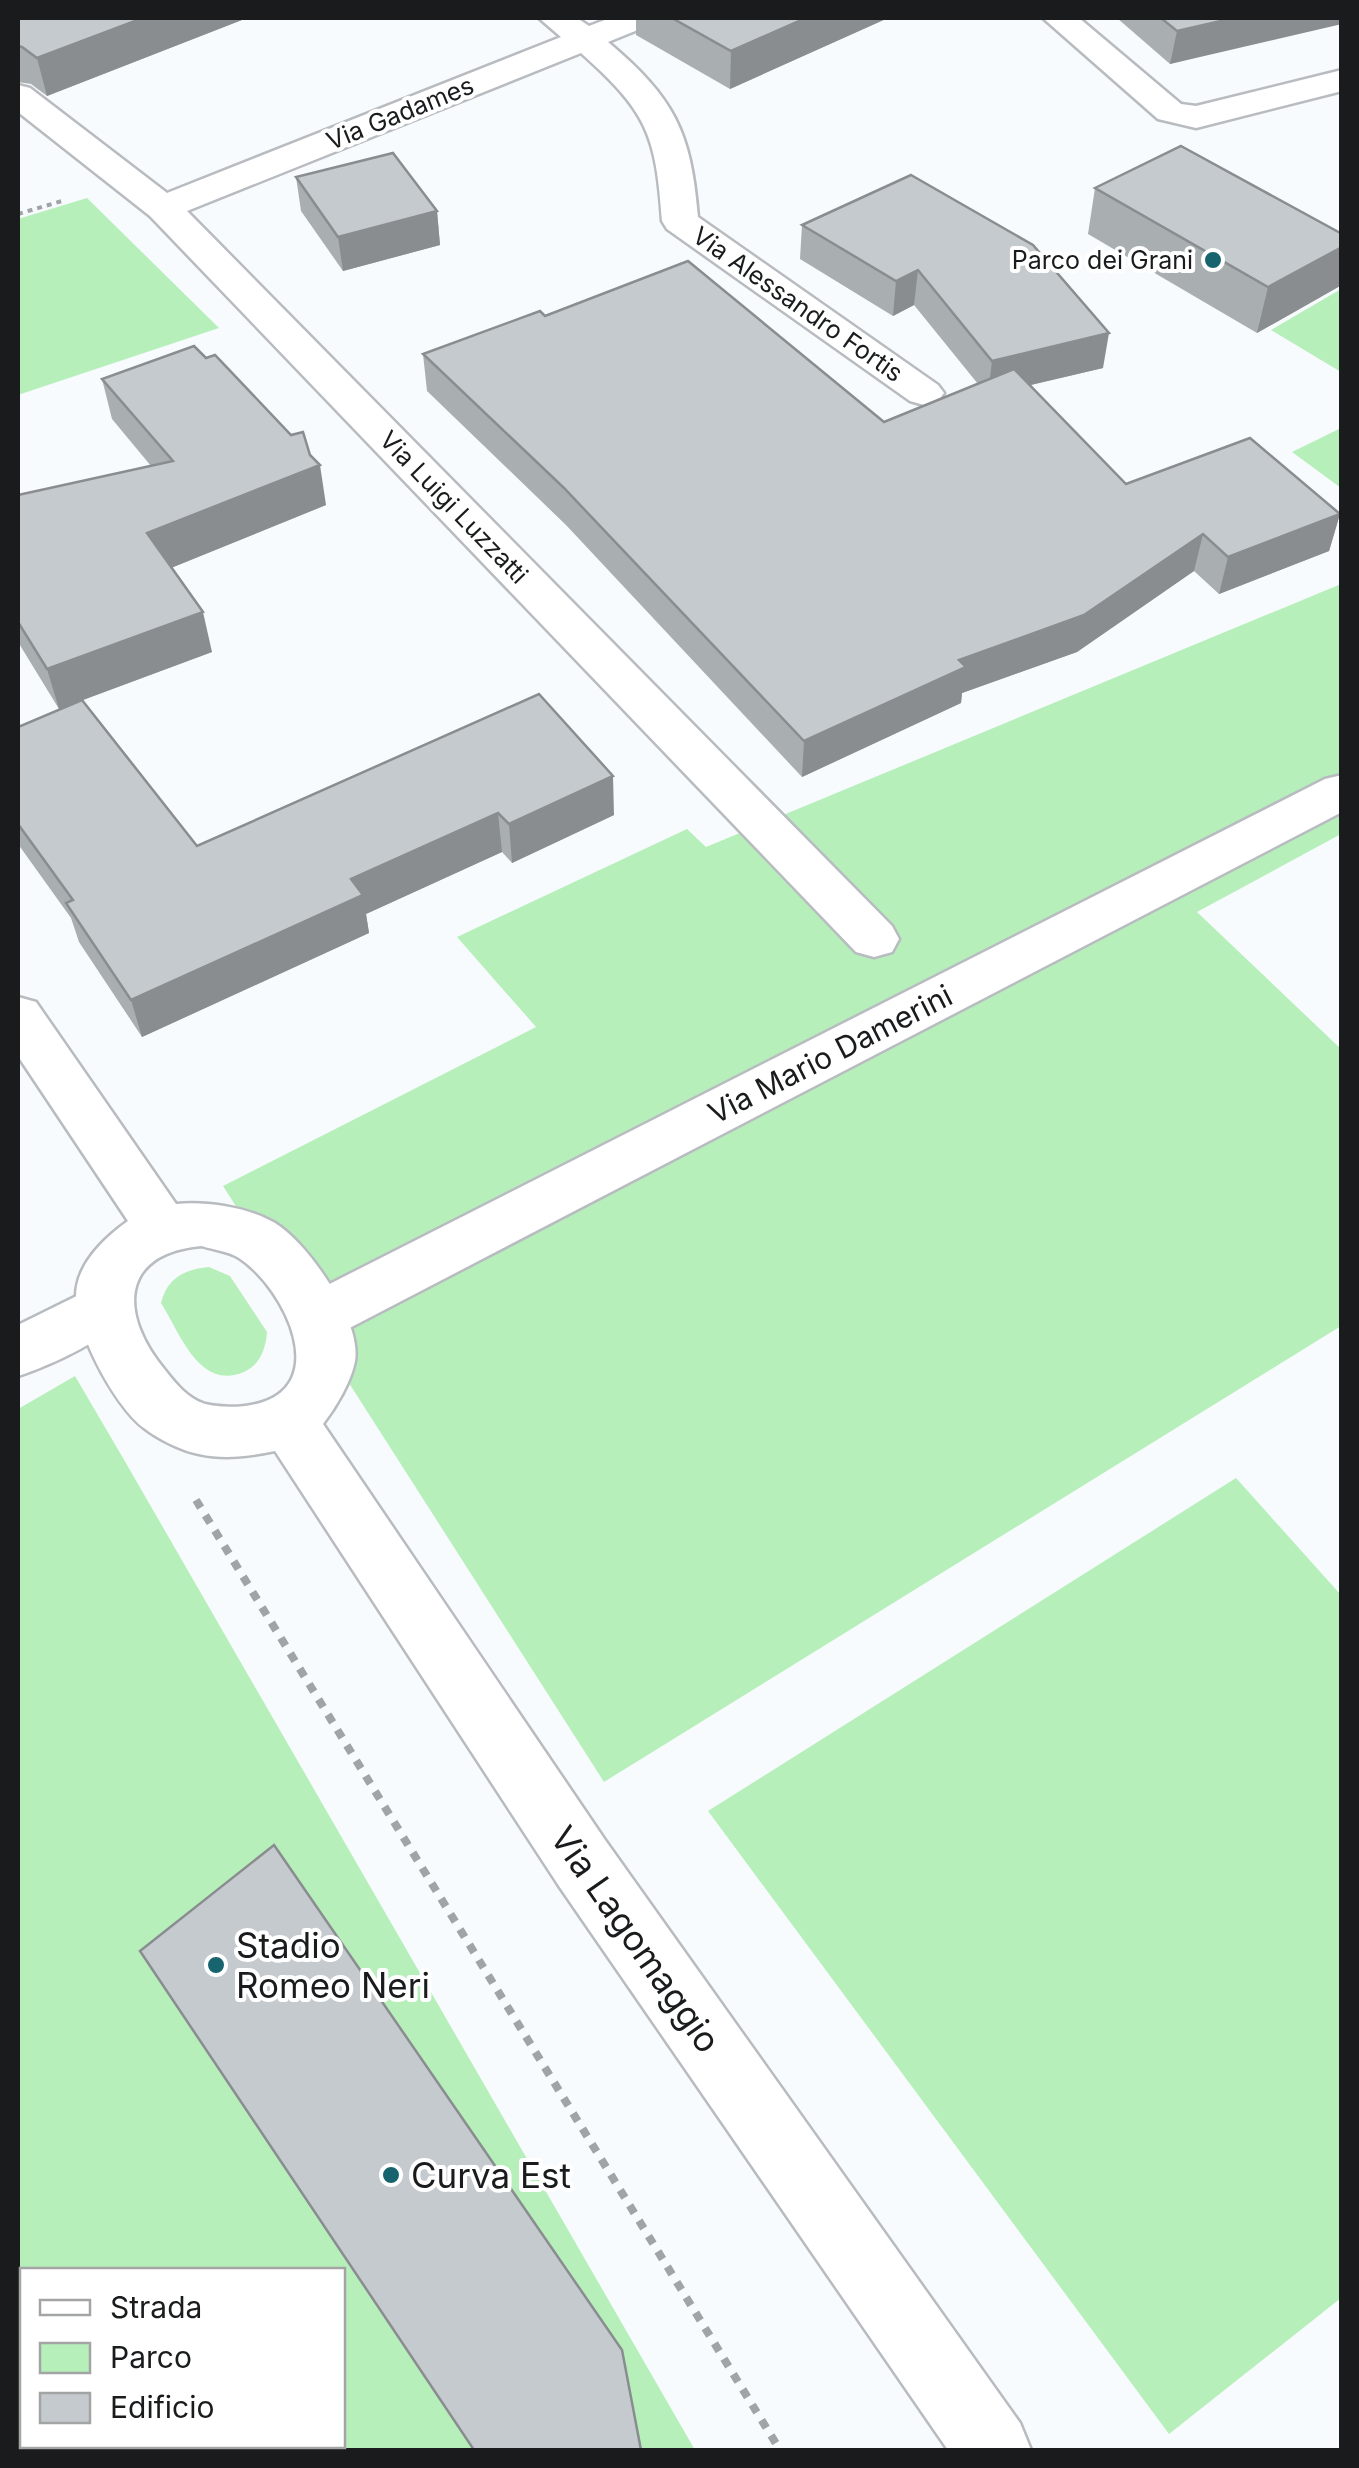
<svg xmlns="http://www.w3.org/2000/svg" width="1359" height="2468" font-family="Inter,sans-serif">
<style>
.green{fill:#b7efbb;fill-rule:evenodd}
.lines{fill:none;stroke-linecap:round;stroke-linejoin:round}
.minor-casing{stroke:#b8bcc0;stroke-width:5}
.tertiary-casing{stroke:#b8bcc0;stroke-width:5}
.path-far1{stroke:#a1a4a6;stroke-width:4;stroke-dasharray:5 5;stroke-linecap:butt}
.path{stroke:#a1a4a6;stroke-width:8;stroke-dasharray:9 9;stroke-linecap:butt}
.minor{fill:#fff;fill-rule:evenodd}
.tertiary{fill:#fff;fill-rule:evenodd}
.wall{fill:#a9aeb1}
.shaded-wall{fill:#8a8d90}
.building{fill:#c5cace;stroke:#8a8d90;stroke-width:2.5}
.poi-dot{fill:#18646e;stroke:#fff;stroke-width:4}
.labels{text-anchor:middle;dominant-baseline:central;stroke-width:8;stroke-linejoin:round;paint-order:stroke}
.far-street-label{font-size:25px;fill:#191b1c;stroke:#fff}
.far-poi-label{font-size:25px;fill:#191b1c;stroke:#fff;text-anchor:end}
.street-label{font-size:30px;fill:#191b1c;stroke:#fff}
.near-street-label{font-size:35px;fill:#191b1c;stroke:#fff}
.near-poi-label{font-size:35px;fill:#191b1c;stroke:#fff;text-anchor:start}
</style>
<rect width="100%" height="100%" fill="#f8fbfe"/>
<g class="green">
<path d="M87,198L219,328L18,395V219Z"/>
<path d="M1341,289V372L1271,330Z"/>
<path d="M1341,428V488L1292,452Z"/>
<path d="M1341,584V834L1197,912L1341,1049V1326L604,1782L223,1186L536,1027L457,937L687,829L706,847Z"/>
<path d="M209,1267L230,1276L267,1332C266,1348 260,1365 244,1372C199,1391 180,1333 161,1303C167,1278 185,1269 209,1267Z"/>
<path d="M75,1376L123,1458L695,2450H18V1409ZM22,2270H342V2446H22Z"/>
<path d="M1236,1478L1341,1595V2298L1169,2434L708,1811Z"/>
</g>
<g class="lines">
<defs>
<g id="minor">
<path d="M539,18H577L589,26L610,18H654L650,25L608,42C674,98 691,131 698,217L938,385L944,393L938,401L924,405L910,401L667,229L662,221C656,134 647,112 581,53L187,211L892,926L899,939L892,952L874,957L856,952L150,216L18,112V85L30,88L167,193L561,37Z"/>
<path d="M1043,18H1079L1181,104L1196,106L1342,70V91L1196,128L1158,119Z"/>
<path d="M1342,775V812L338,1334L318,1341L298,1334L290,1317L298,1300L1325,779Z"/>
<path d="M103,1283L123,1290L131,1307C117,1336 49,1366 18,1376V1325Z"/>
</g>
<path id="tertiary" d="M18,997L36,1002L176,1204C206,1201 248,1207 275,1223C308,1243 362,1321 355,1361C351,1382 336,1407 323,1424L605,1840L1020,2423L1031,2450H948L559,1886L275,1451C250,1456 225,1460 199,1454C182,1451 158,1439 144,1428C114,1406 69,1322 77,1286C82,1259 107,1236 128,1221L18,1056ZM202,1246C213,1250 229,1251 239,1258C285,1288 335,1390 251,1405C239,1408 218,1407 205,1404C187,1398 176,1384 165,1370C119,1315 119,1253 202,1246Z"/>
</defs>
<use href="#minor" class="minor-casing"/>
<use href="#tertiary" class="tertiary-casing"/>
<path class="path-far1" d="M18,214L62,201"/>
<path class="path" d="M196,1500L780,2450"/>
<use href="#minor" class="minor"/>
<use href="#tertiary" class="tertiary"/>
</g>
<g class="wall">
<path d="M18,18H247L47,96L31,84L18,82Z"/>
<path d="M636,18H888L730,89L636,35Z"/>
<path d="M1117,18H1342L1170,64Z"/>
<path d="M911,175L1103,368L1030,385L1126,484L1340,514L1329,551L1219,594L1194,571L1077,652L962,693L961,703L802,777L566,525L427,391L423,354L545,316L884,422L978,384L914,305L893,316L800,259L802,225Z"/>
<path d="M296,177L437,211L440,245L343,271L301,211Z"/>
<path d="M1095,188L1340,286L1257,333L1088,234Z"/>
<path d="M102,379L326,505L171,568L212,652L82,700L197,846L539,694L614,815L512,863L502,852L366,914L369,933L142,1037L79,942L71,918L18,844V727L59,709L18,642V495L151,466L112,419Z"/>
</g>
<g class="shaded-wall">
<path d="M143,18H247L47,96L37,58Z"/>
<path d="M806,18H888L730,89L731,51Z"/>
<path d="M1234,18H1342V24L1170,64L1177,31Z"/>
<path d="M437,211L440,245L343,271L338,237Z"/>
<path d="M1342,247L1340,286L1257,333L1268,287Z"/>
<path d="M918,270L914,305L893,316L896,281Z"/>
<path d="M1109,333L1103,368L988,395L992,361Z"/>
<path d="M320,465L326,505L156,574L147,533Z"/>
<path d="M1340,514L1329,551L1219,594L1228,557Z"/>
<path d="M1203,534L1194,571L1077,652L962,693L961,703L802,777L804,741Z"/>
<path d="M203,612L212,652L59,709L47,669Z"/>
<path d="M613,776L614,815L512,863L509,824Z"/>
<path d="M498,813L502,852L366,914L369,933L142,1037L131,1000L351,879Z"/>
</g>
<g class="building">
<path d="M18,18H143L37,58L22,47L18,46Z"/>
<path d="M672,18H806L731,51Z"/>
<path d="M1161,18H1234L1177,31Z"/>
<path d="M1181,146L1342,234V247L1268,287L1095,188Z"/>
<path d="M393,153L437,211L338,237L296,177Z"/>
<path d="M911,175L1033,245L1109,333L992,361L918,270L896,281L802,225Z"/>
<path d="M688,261L884,422L1014,369L1126,484L1250,438L1340,514L1228,557L1203,534L1084,615L959,660L966,667L804,741L564,488L423,354L540,311L545,316Z"/>
<path d="M194,346L206,358L215,355L291,435L303,432L310,455L320,465L147,533L203,612L47,669L18,622V495L173,461L102,379Z"/>
<path d="M539,694L613,776L509,824L498,813L351,879L363,895L131,1000L66,903L73,900L18,824V727L82,700L197,846Z"/>
<path d="M274,1845L622,2350L641,2450H474L140,1951Z"/>
</g>
<g class="poi-dot">
<circle cx="1213" cy="260" r="10"/>
<circle cx="216" cy="1965" r="10"/>
<circle cx="391" cy="2175" r="10"/>
</g>
<g class="labels">
<g class="far-street-label">
<text transform="translate(400 113) rotate(-22)">Via Gadames</text>
<text transform="translate(798 304) rotate(35)">Via Alessandro Fortis</text>
<text transform="translate(454 507) rotate(46)">Via Luigi Luzzatti</text>
</g>
<g class="far-poi-label">
<text x="1193" y="260">Parco dei Grani</text>
</g>
<g class="street-label">
<text transform="translate(830 1054) rotate(-27)">Via Mario Damerini</text>
</g>
<g class="near-street-label">
<text transform="translate(636 1939) rotate(55)">Via Lagomaggio</text>
</g>
<g class="near-poi-label">
<text x="236" y="1945">Stadio<tspan x="236" dy="40">Romeo Neri</tspan></text>
<text x="411" y="2175">Curva Est</text>
</g>
</g>
<rect width="1359" height="2468" fill="none" stroke="#191b1c" stroke-width="40"/>
<rect x="20" y="2268" width="325" height="180" fill="#ffffff" stroke="#a3a4a4" stroke-width="2.5"/>
<rect x="40" y="2300" width="50" height="15" fill="#ffffff" stroke="#a3a4a4" stroke-width="2.5"/>
<text x="110" y="2318" font-size="30" fill="#191b1c">Strada</text>
<rect x="40" y="2343" width="50" height="30" fill="#b7efbb" stroke="#a3a4a4" stroke-width="2.5"/>
<text x="110" y="2368" font-size="30" fill="#191b1c">Parco</text>
<rect x="40" y="2393" width="50" height="30" fill="#c5cace" stroke="#a3a4a4" stroke-width="2.5"/>
<text x="110" y="2418" font-size="30" fill="#191b1c">Edificio</text>
</svg>
